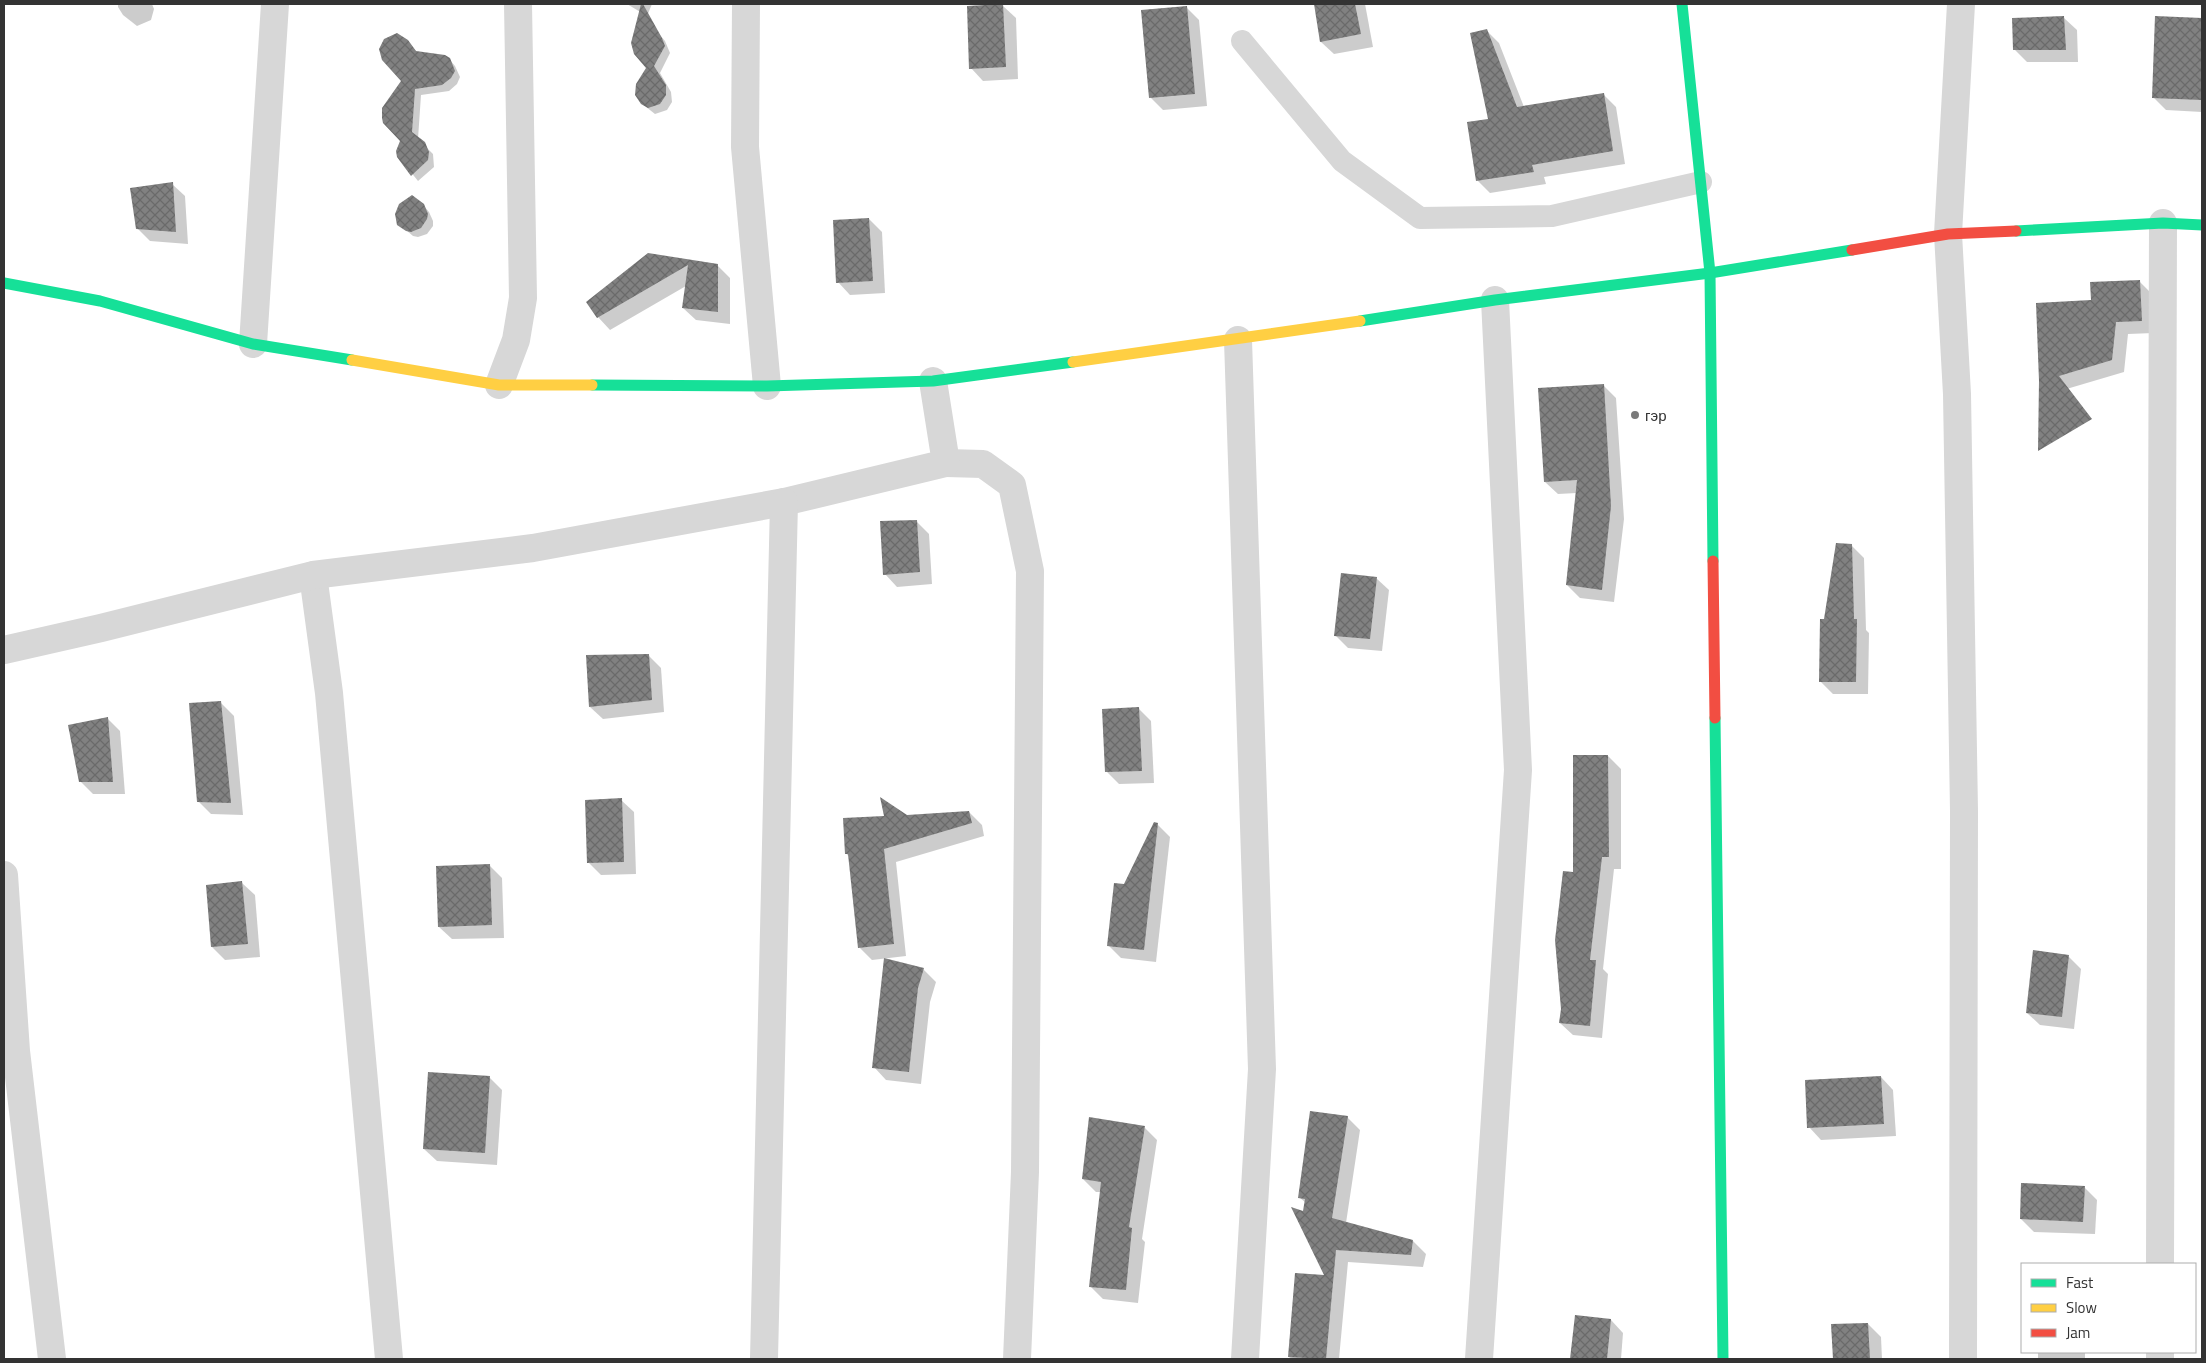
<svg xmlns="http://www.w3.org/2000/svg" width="2206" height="1363" font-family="'Titillium Web',sans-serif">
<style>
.shadow{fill:#0003}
.building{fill:url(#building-cross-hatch)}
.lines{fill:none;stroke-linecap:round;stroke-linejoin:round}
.lane{stroke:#d7d7d7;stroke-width:22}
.street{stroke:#d7d7d7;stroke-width:28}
.fast{stroke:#16e098;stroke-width:11}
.slow{stroke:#ffcf43;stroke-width:11}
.jam{stroke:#f24e42;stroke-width:11}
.poi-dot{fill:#7a7a7a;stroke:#fff;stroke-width:2}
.labels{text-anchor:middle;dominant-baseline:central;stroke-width:5;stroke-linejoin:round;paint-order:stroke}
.poi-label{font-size:15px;fill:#333;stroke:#fff;text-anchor:start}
</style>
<defs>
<pattern id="building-cross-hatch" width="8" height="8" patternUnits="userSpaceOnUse" patternTransform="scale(1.25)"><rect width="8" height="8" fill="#818181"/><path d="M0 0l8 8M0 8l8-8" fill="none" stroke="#6a6a6a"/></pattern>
</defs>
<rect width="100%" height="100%" fill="#fff"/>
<g class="shadow">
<path d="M118,4H152L154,9L151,20L137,26L123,15L118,7Z"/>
<path d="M627,4H652L647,16Z"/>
<path d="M1315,4H1365L1373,47L1334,54L1321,42Z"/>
<path d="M1003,6L1016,18L1018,79L983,81L971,68Z"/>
<path d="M1186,7L1199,20L1207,106L1163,110L1150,97Z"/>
<path d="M2064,18L2077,30L2078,62H2027L2014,49Z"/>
<path d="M2156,18L2202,20V112L2166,110L2153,97Z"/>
<path d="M1486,30L1499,43L1524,107L1603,94L1616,107L1625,164L1544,177L1546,184L1490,193L1477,180L1490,120Z"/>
<path d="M659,34L665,41L670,53L660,73L671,92L672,102L667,110L655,114L641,103L648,68Z"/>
<path d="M407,41L418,53L449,59L455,66L460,77L457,84L449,91L421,95L418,139L433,154L434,167L418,181L398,156L401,141L402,80Z"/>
<path d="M172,184L185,196L188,244L150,241L138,229Z"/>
<path d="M423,205L429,212L433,221V226L427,234L418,237L413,236L399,224Z"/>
<path d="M869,219L882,232L885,293L850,295L838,282Z"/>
<path d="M649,255L717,265L730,278V324L696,320L683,308L686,286L610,330L598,317Z"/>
<path d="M2140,282L2152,294L2154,333L2128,334L2124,372L2053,393L2041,381L2092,302Z"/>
<path d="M1603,385L1616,398L1624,519L1614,602L1580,598L1567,585L1577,493L1558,494L1545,482Z"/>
<path d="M916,521L929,534L932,584L897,587L885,574Z"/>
<path d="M1851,545L1864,558L1866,630L1869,633L1868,694H1833L1821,682L1825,620Z"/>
<path d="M1376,578L1389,590L1382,651L1348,648L1335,635Z"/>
<path d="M648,655L661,668L664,712L603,719L590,707Z"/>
<path d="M221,703L234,716L243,815L211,814L198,801Z"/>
<path d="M1139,709L1151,721L1154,783L1119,784L1107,772Z"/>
<path d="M107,718L120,731L125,794H93L80,781Z"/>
<path d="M1608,756L1621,769V869H1614L1603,969L1608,974L1602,1038L1573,1035L1560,1023L1575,874Z"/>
<path d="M621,800L634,812L636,874L601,875L588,862Z"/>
<path d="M969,812L982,825L984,836L896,862L906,956L872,960L859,947L849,857L846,853L907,816Z"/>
<path d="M1157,824L1170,837L1156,962L1121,958L1109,946Z"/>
<path d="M489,865L502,878L504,938L452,939L439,927Z"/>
<path d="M242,883L255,895L260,957L225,960L212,947Z"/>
<path d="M2068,956L2081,969L2074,1029L2040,1025L2027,1013Z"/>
<path d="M923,969L936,982L930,1002L921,1084L886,1080L874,1067Z"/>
<path d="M489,1077L502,1090L497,1165L437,1161L424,1149Z"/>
<path d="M1881,1077L1893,1090L1896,1136L1821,1140L1809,1127Z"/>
<path d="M1347,1117L1360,1130L1346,1223L1413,1241L1426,1254L1423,1267L1348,1262L1339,1359H1292L1289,1357L1326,1277L1304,1212L1306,1203L1299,1197Z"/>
<path d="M1145,1128L1157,1140L1142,1239L1145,1242L1138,1303L1103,1299L1090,1286L1101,1192H1096L1083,1179Z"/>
<path d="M2084,1187L2097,1200L2095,1234L2034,1232L2021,1219Z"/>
<path d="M1576,1317L1611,1320L1623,1333L1621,1359H1571Z"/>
<path d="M1868,1324L1881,1337L1882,1359H1834L1833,1325Z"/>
<rect x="2038" y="1352" width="47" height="7"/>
</g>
<g class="building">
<path d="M641,4H643L662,38L665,46L654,66L666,85V95L660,104L648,108L641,104L635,95L636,84L646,68L634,54L631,43Z"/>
<path d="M1003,4L1006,67L969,69L967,6Z"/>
<path d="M1314,4H1355L1361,34L1320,42Z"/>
<path d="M1187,6L1195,94L1149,98L1141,10Z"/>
<path d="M2064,16L2066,50H2013L2012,18Z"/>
<path d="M2155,16L2202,18V100L2152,98Z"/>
<path d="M1487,29L1517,107L1604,93L1613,151L1532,165L1534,172L1476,181L1467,122L1488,119L1470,33Z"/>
<path d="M397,33L408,40L416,51L445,55L450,58L455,71L451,78L442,85L415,89L412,132L425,142L429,152L428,160L411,176L397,157L396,151L400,141L383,123L382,118V108L401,81L382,60L379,49L384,39Z"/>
<path d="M173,182L176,232L136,229L130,188Z"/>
<path d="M412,195L424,204L428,214L427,219L421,228L411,232L406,231L397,225L395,214L399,204Z"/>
<path d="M869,218L873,281L836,283L833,220Z"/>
<path d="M648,253L718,264V312L682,308L688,265L597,318L586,302Z"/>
<path d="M2140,280L2142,321L2116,322L2112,360L2059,376L2092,419L2038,451L2039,381L2036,303L2091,300L2090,282Z"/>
<path d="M1604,384L1611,506L1602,590L1566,585L1577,480L1544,482L1538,388Z"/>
<path d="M917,520L920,572L883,575L880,521Z"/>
<path d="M1836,543L1852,544L1854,619H1857L1856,682H1819L1820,619H1824Z"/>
<path d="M1341,573L1377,577L1370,639L1334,636Z"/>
<path d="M649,654L652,700L589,707L586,655Z"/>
<path d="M221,701L231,803L197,802L189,703Z"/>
<path d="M1139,707L1142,771L1105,772L1102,709Z"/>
<path d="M108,717L113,782H79L68,725Z"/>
<path d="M1573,755H1608L1609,857H1602L1590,960H1596L1590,1026L1559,1023L1561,1009L1555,940L1563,871L1573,872Z"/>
<path d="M880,797L907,815L969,811L972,823L884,849L894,944L858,948L848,854H845L843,818L884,816Z"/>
<path d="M622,798L624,862L587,863L585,800Z"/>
<path d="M1154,822L1158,823L1144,950L1107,946L1114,883L1124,884Z"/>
<path d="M490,864L492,925L438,927L436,866Z"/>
<path d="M242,881L248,944L211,947L206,885Z"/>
<path d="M2033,950L2069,955L2062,1017L2026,1013Z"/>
<path d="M884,958L924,968L918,988L909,1072L872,1068Z"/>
<path d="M428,1072L490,1076L485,1153L423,1149Z"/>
<path d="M1881,1076L1884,1124L1807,1128L1805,1080Z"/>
<path d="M1310,1111L1348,1116L1332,1218L1413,1240L1411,1255L1336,1250L1326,1359L1288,1357L1295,1273L1324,1275L1291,1207L1303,1211L1305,1199L1298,1198Z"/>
<path d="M1089,1117L1145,1126L1129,1227L1132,1228L1126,1290L1089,1287L1101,1182L1082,1179Z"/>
<path d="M2021,1183L2085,1186L2083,1222L2020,1219Z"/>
<path d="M1575,1315L1611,1319L1607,1359H1570Z"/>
<path d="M1868,1323L1870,1359H1833L1831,1324Z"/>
</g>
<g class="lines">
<path class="lane" d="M1242,41L1342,161L1420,218L1552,216L1701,182"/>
<g class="street">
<path d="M746,4L745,147L767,386"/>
<path d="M1961,4L1948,234L1957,394L1964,811L1963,1359"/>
<path d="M1238,340L1262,1069L1245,1359"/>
<path d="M253,344L275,4"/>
<path d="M499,385L516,340L523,298L518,4"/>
<path d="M946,463L983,464L1012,485L1030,571L1025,1172L1017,1359"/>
<path d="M313,575L329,693L389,1359"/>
<path d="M4,650L101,628L313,575L533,548L784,502L946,463L933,381"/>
<path d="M4,875L16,1051L52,1359"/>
<path d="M2160,1264L2163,223"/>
<path d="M764,1359L784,502"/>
<path d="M1479,1359L1518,770L1495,300"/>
<path d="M2160,1359V1352"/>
</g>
<g class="fast">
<path d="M1682,4L1710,273L1713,561"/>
<path d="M2016,231L2163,223L2202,225"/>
<path d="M4,283L100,301L253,344L352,360"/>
<path d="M1360,321L1495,300L1710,273L1852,250"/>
<path d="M592,385L767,386L933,381L1073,362"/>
<path d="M1715,718L1723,1359"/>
</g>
<g class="slow">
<path d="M352,360L499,385H592"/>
<path d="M1073,362L1360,321"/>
</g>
<g class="jam">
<path d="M1852,250L1948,234L2016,231"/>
<path d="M1713,561L1715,718"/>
</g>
</g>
<circle class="poi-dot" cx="1635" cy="415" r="5"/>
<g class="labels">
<g class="poi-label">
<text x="1645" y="415">гэр</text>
</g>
</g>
<rect width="2206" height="1363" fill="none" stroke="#333333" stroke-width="10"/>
<rect x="2021" y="1263" width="175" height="90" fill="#ffffff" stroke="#adadad"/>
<rect x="2031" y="1279" width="25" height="8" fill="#16e098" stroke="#adadad"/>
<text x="2066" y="1288" font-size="15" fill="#333333">Fast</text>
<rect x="2031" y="1304" width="25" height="8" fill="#ffcf43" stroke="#adadad"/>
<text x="2066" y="1313" font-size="15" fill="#333333">Slow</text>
<rect x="2031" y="1329" width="25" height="8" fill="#f24e42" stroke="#adadad"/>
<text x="2066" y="1338" font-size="15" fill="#333333">Jam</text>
</svg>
